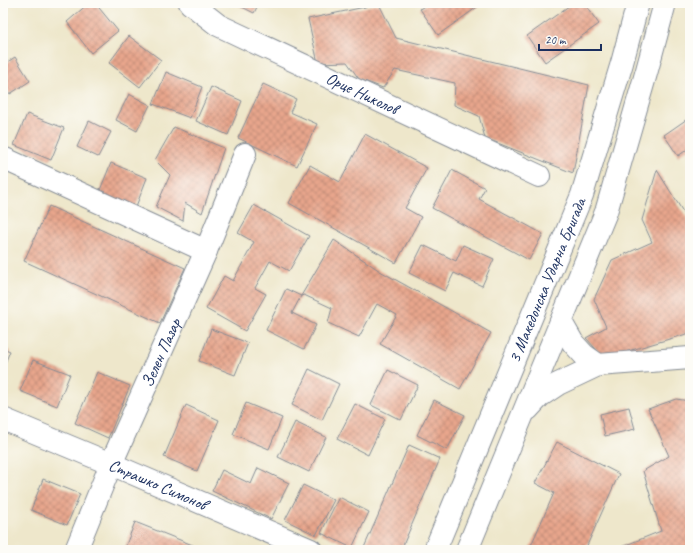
<svg xmlns="http://www.w3.org/2000/svg" width="693" height="553" font-family="Caveat,sans-serif">
<style>
.building{fill:url(#building-cross-hatch)}
.lines{fill:none;stroke-linecap:round;stroke-linejoin:round}
.minor-casing{stroke:#848b94;stroke-width:24}
.tertiary-casing{stroke:#848b94;stroke-width:24}
.minor{stroke:#fff;stroke-width:22}
.tertiary{stroke:#fff;stroke-width:22}
.labels{text-anchor:middle;dominant-baseline:central;stroke-width:4;stroke-linejoin:round;paint-order:stroke}
.street-label{font-size:17px;fill:#1b2f5e;stroke:#fdfcf7}
</style>
<defs>
<pattern id="building-cross-hatch" width="8" height="8" patternUnits="userSpaceOnUse"><rect width="8" height="8" fill="#e8a68c"/><path d="M0 0l8 8M0 8l8-8" fill="none" stroke="#bb8876"/></pattern>
</defs>
<rect width="100%" height="100%" fill="#fdfcf7"/>
<filter id="ink" filterUnits="userSpaceOnUse"><feTurbulence type="fractalNoise" baseFrequency=".025" numOctaves="2"/><feDisplacementMap in="SourceGraphic" scale="8" xChannelSelector="R" yChannelSelector="G"/><feConvolveMatrix kernelMatrix="1 2 1 2 8 2 1 2 1" color-interpolation-filters="sRGB"/></filter>
<filter id="wash" filterUnits="userSpaceOnUse"><feTurbulence type="fractalNoise" baseFrequency=".012" numOctaves="4" result="noise"/><feDisplacementMap in="SourceGraphic" scale="16" xChannelSelector="R" yChannelSelector="G"/><feGaussianBlur stdDeviation="0.9" result="paint"/><feColorMatrix in="noise" values="0 0 0 0 0 0 0 0 0 0 0 0 0 0 0 0 0 1.4 0 .05"/><feComposite in="paint" operator="in"/></filter>
<g filter="url(#wash)">
<rect width="100%" height="100%" fill="#eee7cb"/>
<g id="blocks">
<g class="building">
<path d="M89,3H95L118,31L91,53L67,22Z"/>
<path d="M234,3H259L254,13Z"/>
<path d="M428,3H483L438,35L420,9Z"/>
<path d="M573,3H584L599,24L545,62L527,36Z"/>
<path d="M379,4L396,38L589,85L573,173L485,138L479,116L454,105L455,83L395,70L383,88L359,79L347,62L318,63L308,19Z"/>
<path d="M129,36L161,60L140,87L109,63Z"/>
<path d="M15,57L30,81L10,94L3,84V65Z"/>
<path d="M166,72L202,87L190,118L153,104Z"/>
<path d="M263,84L296,99L290,112L317,124L297,166L238,138Z"/>
<path d="M211,87L242,101L228,135L196,121Z"/>
<path d="M129,94L150,105L137,131L116,120Z"/>
<path d="M27,114L64,128L51,160L14,145Z"/>
<path d="M690,117V152L688,149L678,156L664,135Z"/>
<path d="M89,121L111,132L98,157L77,147Z"/>
<path d="M174,127L224,148L202,213L185,203L183,221L156,207L170,175L155,160Z"/>
<path d="M365,134L427,168L405,208L421,217L396,263L289,203L310,165L340,182Z"/>
<path d="M111,163L147,178L135,209L98,195Z"/>
<path d="M452,170L485,188L479,199L543,234L529,260L432,208Z"/>
<path d="M657,170L690,223V333L604,358L586,338L606,327L594,299L612,260L652,242L642,220Z"/>
<path d="M254,205L309,236L289,271L270,261L255,288L266,294L245,331L206,309L224,276L233,281L254,242L238,233Z"/>
<path d="M49,206L185,268L160,323L24,261Z"/>
<path d="M334,240L380,271L491,333L460,389L380,344L397,315L377,304L359,337L328,323L332,308L304,295L301,296L292,313L316,325L304,349L266,330L286,289L301,296Z"/>
<path d="M423,245L456,261L463,245L494,259L482,286L454,273L445,291L409,273Z"/>
<path d="M211,329L248,343L235,375L199,361Z"/>
<path d="M3,348L10,351L3,368Z"/>
<path d="M33,360L70,374L57,406L20,391Z"/>
<path d="M309,369L339,384L322,420L292,405Z"/>
<path d="M388,370L418,385L401,420L371,405Z"/>
<path d="M97,372L130,386L108,438L75,423Z"/>
<path d="M676,399L690,401V436H689L690,439V550H623L621,547L661,531L643,471L669,456L648,409Z"/>
<path d="M434,400L465,415L447,450L417,435Z"/>
<path d="M246,403L282,418L269,449L233,434Z"/>
<path d="M355,404L385,419L368,455L337,439Z"/>
<path d="M186,405L219,420L197,471L164,457Z"/>
<path d="M629,407L635,429L605,436L600,414Z"/>
<path d="M295,422L326,437L309,472L278,457Z"/>
<path d="M557,442L619,474L585,550H529L554,493L535,483Z"/>
<path d="M409,445L440,459L401,550H363Z"/>
<path d="M258,468L289,483L271,519L212,491L222,470L251,484Z"/>
<path d="M43,479L80,494L67,525L31,510Z"/>
<path d="M303,485L334,500L316,535L285,520Z"/>
<path d="M339,497L369,512L352,548L321,533Z"/>
<path d="M135,522L205,550H124Z"/>
</g>
</g>
</g>
<g filter="url(#ink)">
<use href="#blocks" fill-opacity="0" stroke="#848b94" stroke-width="1"/>
<g class="lines">
<defs>
<g id="minor">
<path id="s1" d="M190,3L218,25L539,176"/>
<path d="M3,163L5,159L206,251"/>
<path d="M598,365L690,358"/>
<path id="s2" d="M3,419L111,464L311,550"/>
<path id="s3" d="M76,550L111,464L206,251L245,154"/>
</g>
<g id="tertiary">
<path d="M528,409L540,396L558,384L598,365L584,355L573,343L561,322"/>
<path id="s4" d="M435,550L582,195L622,63L638,3"/>
<path d="M467,550L606,212L647,70L665,3"/>
</g>
</defs>
<use href="#minor" class="minor-casing"/>
<use href="#tertiary" class="tertiary-casing"/>
<use href="#minor" class="minor"/>
<use href="#tertiary" class="tertiary"/>
</g>
</g>
<g class="labels">
<g class="street-label">
<text stroke="none"><textPath href="#s1" startOffset="195">Орце Николов</textPath></text>
<text stroke="none"><textPath href="#s4" startOffset="292">3 Македонска Ударна Бригада</textPath></text>
<text stroke="none"><textPath href="#s3" startOffset="215">Зелен Пазар</textPath></text>
<text stroke="none"><textPath href="#s2" startOffset="168">Страшко Симонов</textPath></text>
</g>
</g>
<rect width="693" height="553" fill="none" stroke="#fdfcf7" stroke-width="16"/>
<path d="M539 44v6h62v-6" fill="none" stroke="#1b2f5e" stroke-width="2"/>
<text x="545" y="44" font-size="12" fill="#1b2f5e" stroke="#fdfcf7" stroke-width="3" paint-order="stroke">20 m</text>
</svg>
